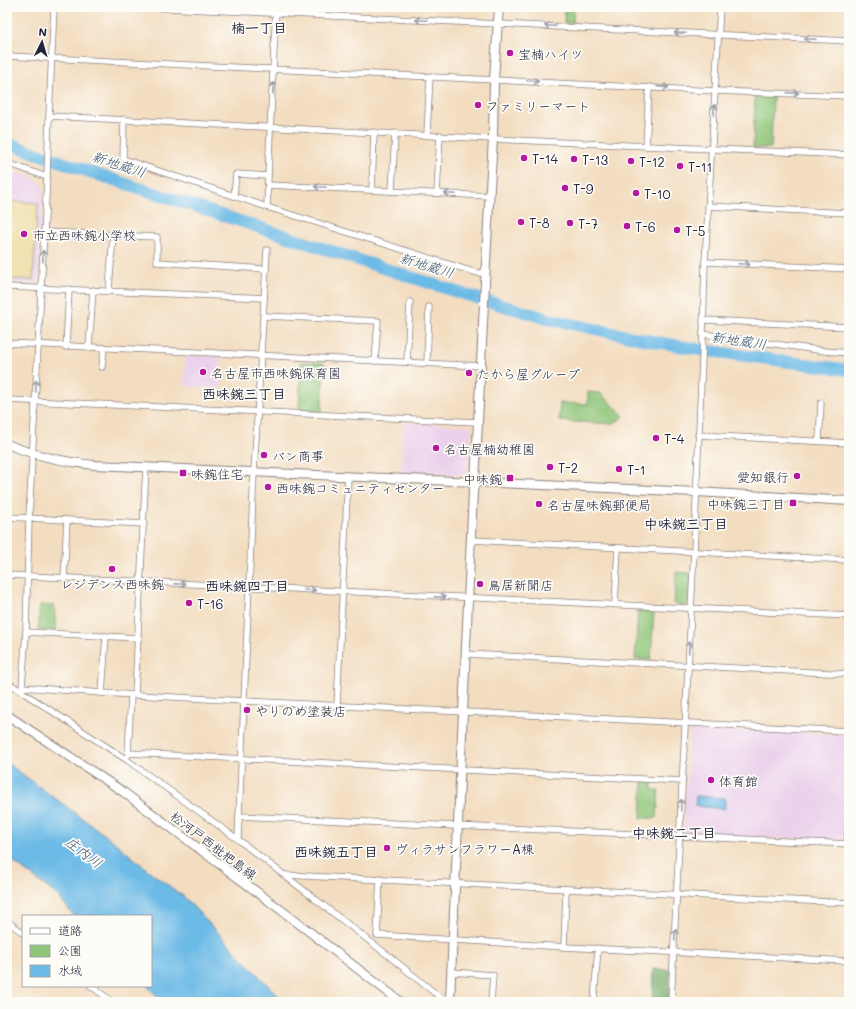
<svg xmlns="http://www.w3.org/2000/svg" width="856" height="1009" font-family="Mali,'Klee One',sans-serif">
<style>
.built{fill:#ebd1eb}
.green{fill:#8fc578;stroke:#58745a}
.forest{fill:#73aa68;stroke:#4a6652}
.sand{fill:#eeda9e;stroke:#887e6c}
.water{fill:#6cbae6;stroke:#476e90}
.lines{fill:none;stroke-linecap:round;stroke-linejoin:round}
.river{stroke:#6cbae6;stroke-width:12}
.street-casing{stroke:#8a807e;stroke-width:7}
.secondary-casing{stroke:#8a807e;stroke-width:10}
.street{stroke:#fff;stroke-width:5.5}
.secondary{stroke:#fff;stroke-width:8}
.oneway{stroke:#9c9ca7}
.poi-dot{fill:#b5179e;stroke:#fdfcf7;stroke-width:1.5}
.labels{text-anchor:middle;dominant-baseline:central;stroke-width:3.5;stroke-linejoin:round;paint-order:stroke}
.poi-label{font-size:13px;fill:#22223b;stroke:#fdfcf7;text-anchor:start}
.street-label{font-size:13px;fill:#22223b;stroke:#fdfcf7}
.neighbourhood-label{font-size:14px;font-weight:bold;fill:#22223b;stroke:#fdfcf7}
.water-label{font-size:14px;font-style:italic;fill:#3c5777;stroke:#fdfcf7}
</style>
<rect width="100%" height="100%" fill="#fdfcf7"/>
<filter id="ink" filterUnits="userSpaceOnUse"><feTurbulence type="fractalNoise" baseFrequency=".025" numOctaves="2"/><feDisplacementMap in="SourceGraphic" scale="8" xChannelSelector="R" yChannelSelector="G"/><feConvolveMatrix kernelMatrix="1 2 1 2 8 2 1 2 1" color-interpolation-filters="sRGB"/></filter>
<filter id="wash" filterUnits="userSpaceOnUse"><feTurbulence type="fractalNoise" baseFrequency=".012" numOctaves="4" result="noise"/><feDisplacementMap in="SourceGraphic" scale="16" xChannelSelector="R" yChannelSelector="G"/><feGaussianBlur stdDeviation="0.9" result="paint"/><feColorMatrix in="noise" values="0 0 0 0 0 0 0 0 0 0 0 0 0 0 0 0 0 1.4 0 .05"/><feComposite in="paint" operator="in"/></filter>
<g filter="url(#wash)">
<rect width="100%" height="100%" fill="#f3ddc0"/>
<g class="built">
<path d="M7,168L32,177L43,186L39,281L36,284L7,283Z"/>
<path d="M185,355L222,357L220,389L184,386Z"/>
<path d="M403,422L471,426L468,471L463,475L401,471Z"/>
<path d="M690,728L848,735L843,839L842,841L685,834L683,831Z"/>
</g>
<g class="green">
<path d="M565,7H574L573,23H564Z"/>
<path d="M755,96L773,97L771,148H753Z"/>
<path d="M301,362L324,363L322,412L299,410Z"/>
<path d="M588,392L600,393L624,416L614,424L559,421L560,403L588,404Z"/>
<path d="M676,572L690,573L688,606L674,604Z"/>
<path d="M40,605L54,606L56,631L38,630Z"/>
<path d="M638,610H654L651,660L635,659Z"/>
<path d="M643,781H652V790L659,791L657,818H641Z"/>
</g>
<path class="forest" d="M653,969L670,970L669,1002H652Z"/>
<path class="sand" d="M7,201L38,203L33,280L7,279Z"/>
<g class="water">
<path d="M7,763L113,841L154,875L183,896L284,1002H163L147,986H151V916H74L57,895L7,857Z"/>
<path d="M696,796L725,798V809L695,806Z"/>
</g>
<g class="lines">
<path class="river" d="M7,143L96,174L383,268L460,293L552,320L657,342L702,350L849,370"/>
</g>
</g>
<g filter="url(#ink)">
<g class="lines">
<defs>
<g id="street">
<path d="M54,7L49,116L47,177L29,518L26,632L22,687L102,693L244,701L849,731"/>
<path d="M147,7L849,41"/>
<path d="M7,56L715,91L849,96"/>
<path d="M49,116L493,139L849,155"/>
<path d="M124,119L123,159L267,207L477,273H485"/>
<path d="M427,134L430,76"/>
<path d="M646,146L649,87"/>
<path d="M7,163L47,177"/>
<path d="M268,185L489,196"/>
<path d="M372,190L374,132"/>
<path d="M392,191L395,133"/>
<path d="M437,193L440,135"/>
<path d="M234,196L236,174L268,176"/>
<path d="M708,206L849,213"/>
<path d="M267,207L268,176L276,7"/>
<path d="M44,232L157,237V262L266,269"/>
<path d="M705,262L849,269"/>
<path d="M7,287L264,298"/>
<path d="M109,291L113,235"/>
<path d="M264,316L378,321L375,361"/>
<path d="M703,320L849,327"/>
<path d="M703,334L825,351L849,353"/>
<path d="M7,343L482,366"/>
<path d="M66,347L69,289"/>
<path d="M89,348L93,290"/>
<path d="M407,362L410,302"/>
<path d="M427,363L429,307"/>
<path d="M102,367L104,348"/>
<path d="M7,400L478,422"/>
<path d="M698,435L849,443"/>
<path d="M819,441L821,403"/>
<path d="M7,517L144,524"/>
<path d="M471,540L849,560"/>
<path d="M7,575L849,616"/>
<path d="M64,578L67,520"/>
<path d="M615,604L618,548"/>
<path d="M26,632L139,638"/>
<path d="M465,654L849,674"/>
<path d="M7,682L127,760L236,838L389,956L446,1002"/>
<path d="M102,693L106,636"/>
<path d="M135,695L146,466"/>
<path d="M337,706L348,476"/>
<path d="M128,753L682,781"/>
<path d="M128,755L131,695"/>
<path d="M239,816L849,844"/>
<path d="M238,839L254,472L267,250"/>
<path d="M847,844L849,818"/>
<path d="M285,875L849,903"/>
<path d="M380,879L377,935L564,947L849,961"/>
<path d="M7,921L23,933"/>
<path d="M564,947L566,889"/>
<path d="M451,972L493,975L491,1002"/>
<path d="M91,986L113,1002"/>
<path d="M450,1000L476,1002"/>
<path d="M594,1002L598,948"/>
<path d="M671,1002L694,552L703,334L705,262L720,7"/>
</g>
<g id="secondary">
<path d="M7,444C35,456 65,462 95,465L696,492L849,501"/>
<path d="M7,715L122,791L285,913L401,1002"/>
<path d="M450,1000L473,492L475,482L489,204L493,139L494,79L499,7"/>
</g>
</defs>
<use href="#street" class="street-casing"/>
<use href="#secondary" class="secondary-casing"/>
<use href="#street" class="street"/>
<use href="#secondary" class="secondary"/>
</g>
<defs><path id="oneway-shaft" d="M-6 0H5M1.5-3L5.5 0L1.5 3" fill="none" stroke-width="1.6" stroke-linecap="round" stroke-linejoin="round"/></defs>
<g class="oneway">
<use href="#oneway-shaft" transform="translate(421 20) rotate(-177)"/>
<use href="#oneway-shaft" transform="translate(550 26) rotate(-177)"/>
<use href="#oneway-shaft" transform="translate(680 33) rotate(-177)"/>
<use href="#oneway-shaft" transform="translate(810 39) rotate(-177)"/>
<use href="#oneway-shaft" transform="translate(533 81) rotate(3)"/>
<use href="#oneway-shaft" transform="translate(663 87) rotate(4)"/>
<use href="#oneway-shaft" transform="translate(273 88) rotate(-88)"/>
<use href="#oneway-shaft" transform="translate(793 93) rotate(2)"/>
<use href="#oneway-shaft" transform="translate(714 110) rotate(-86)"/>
<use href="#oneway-shaft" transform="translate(320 187) rotate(-177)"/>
<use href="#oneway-shaft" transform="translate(450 194) rotate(-177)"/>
<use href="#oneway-shaft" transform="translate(43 256) rotate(-87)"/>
<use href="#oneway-shaft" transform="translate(744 264) rotate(3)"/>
<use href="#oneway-shaft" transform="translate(36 386) rotate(-87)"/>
<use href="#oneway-shaft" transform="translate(180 584) rotate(3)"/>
<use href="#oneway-shaft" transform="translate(310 590) rotate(3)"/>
<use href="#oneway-shaft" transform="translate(440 597) rotate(3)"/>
<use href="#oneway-shaft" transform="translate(689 647) rotate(-87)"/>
<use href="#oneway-shaft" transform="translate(681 805) rotate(-88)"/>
<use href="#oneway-shaft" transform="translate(675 935) rotate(-87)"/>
</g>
</g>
<g class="poi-dot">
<circle cx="510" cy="53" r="4"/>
<circle cx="478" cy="105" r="4"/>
<circle cx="524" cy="158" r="4"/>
<circle cx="574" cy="159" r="4"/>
<circle cx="631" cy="161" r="4"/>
<circle cx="680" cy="166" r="4"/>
<circle cx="565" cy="188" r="4"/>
<circle cx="636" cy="193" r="4"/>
<circle cx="521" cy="222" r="4"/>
<circle cx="570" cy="223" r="4"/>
<circle cx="627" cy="226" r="4"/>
<circle cx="677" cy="230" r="4"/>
<circle cx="24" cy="234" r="4"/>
<circle cx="203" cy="372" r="4"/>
<circle cx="469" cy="373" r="4"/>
<circle cx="656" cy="438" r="4"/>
<circle cx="436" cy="448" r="4"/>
<circle cx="264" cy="455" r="4"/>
<circle cx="550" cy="467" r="4"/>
<circle cx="619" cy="469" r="4"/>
<rect x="179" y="469" width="8" height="8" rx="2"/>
<circle cx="797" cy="476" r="4"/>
<rect x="506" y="474" width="8" height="8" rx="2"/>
<circle cx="268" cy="487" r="4"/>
<rect x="789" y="499" width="8" height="8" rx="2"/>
<circle cx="539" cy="504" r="4"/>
<circle cx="112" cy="569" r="4"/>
<circle cx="480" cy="584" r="4"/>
<circle cx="189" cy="603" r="4"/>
<circle cx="247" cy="710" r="4"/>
<circle cx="711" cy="780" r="4"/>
<circle cx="387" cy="848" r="4"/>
</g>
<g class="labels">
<g class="poi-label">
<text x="518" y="53">宝楠ハイツ</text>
<text x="486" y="105">ファミリーマート</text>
<text x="532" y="158">T-14</text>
<text x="582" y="159">T-13</text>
<text x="639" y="161">T-12</text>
<text x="688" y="166">T-11</text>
<text x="573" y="188">T-9</text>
<text x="644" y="193">T-10</text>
<text x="529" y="222">T-8</text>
<text x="578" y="223">T-7</text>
<text x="635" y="226">T-6</text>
<text x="685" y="230">T-5</text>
<text x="32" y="234">市立西味鋺小学校</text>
<text x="211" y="372">名古屋市西味鋺保育園</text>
<text x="477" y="373">たから屋グループ</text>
<text x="664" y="438">T-4</text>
<text x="444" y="448">名古屋楠幼稚園</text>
<text x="272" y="455">バン商事</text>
<text x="558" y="467">T-2</text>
<text x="627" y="469">T-1</text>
<text x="191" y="473">味鋺住宅</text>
<text x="789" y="476" text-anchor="end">愛知銀行</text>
<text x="502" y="478" text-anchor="end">中味鋺</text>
<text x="276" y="487">西味鋺コミュニティセンター</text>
<text x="785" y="503" text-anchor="end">中味鋺三丁目</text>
<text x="547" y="504">名古屋味鋺郵便局</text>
<text x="112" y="583" text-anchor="middle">レジデンス西味鋺</text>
<text x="488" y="584">鳥居新聞店</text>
<text x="197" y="603">T-16</text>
<text x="255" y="710">やりのめ塗装店</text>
<text x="719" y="780">体育館</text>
<text x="395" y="848">ヴィラサンフラワーA棟</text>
</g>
<g class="street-label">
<text transform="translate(214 845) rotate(37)">松河戸西枇杷島線</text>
</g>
<g class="neighbourhood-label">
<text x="259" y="27">楠一丁目</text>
<text x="244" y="393">西味鋺三丁目</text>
<text x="686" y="523">中味鋺三丁目</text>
<text x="247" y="585">西味鋺四丁目</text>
<text x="674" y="832">中味鋺二丁目</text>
<text x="336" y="851">西味鋺五丁目</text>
</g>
<g class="water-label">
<text transform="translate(119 164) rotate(18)">新地蔵川</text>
<text transform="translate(427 265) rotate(17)">新地蔵川</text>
<text transform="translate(739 340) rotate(8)">新地蔵川</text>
<text transform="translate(84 852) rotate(37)">庄内川</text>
</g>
</g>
<rect width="856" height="1009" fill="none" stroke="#fdfcf7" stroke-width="24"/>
<rect x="22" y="915" width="130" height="72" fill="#fdfcf7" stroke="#a5a5ac"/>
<rect x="30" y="928" width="20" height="6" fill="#ffffff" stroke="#a5a5ac"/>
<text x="58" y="935" font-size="12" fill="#22223b">道路</text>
<rect x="30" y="945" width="20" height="12" fill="#8fc578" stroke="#a5a5ac"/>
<text x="58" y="955" font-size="12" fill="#22223b">公園</text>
<rect x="30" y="965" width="20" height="12" fill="#6cbae6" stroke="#a5a5ac"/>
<text x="58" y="975" font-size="12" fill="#22223b">水域</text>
<g transform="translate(42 42) rotate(5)" stroke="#fdfcf7" stroke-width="3" paint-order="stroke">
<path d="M0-3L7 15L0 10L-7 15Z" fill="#22223b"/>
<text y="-6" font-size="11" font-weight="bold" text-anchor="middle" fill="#22223b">N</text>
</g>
</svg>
